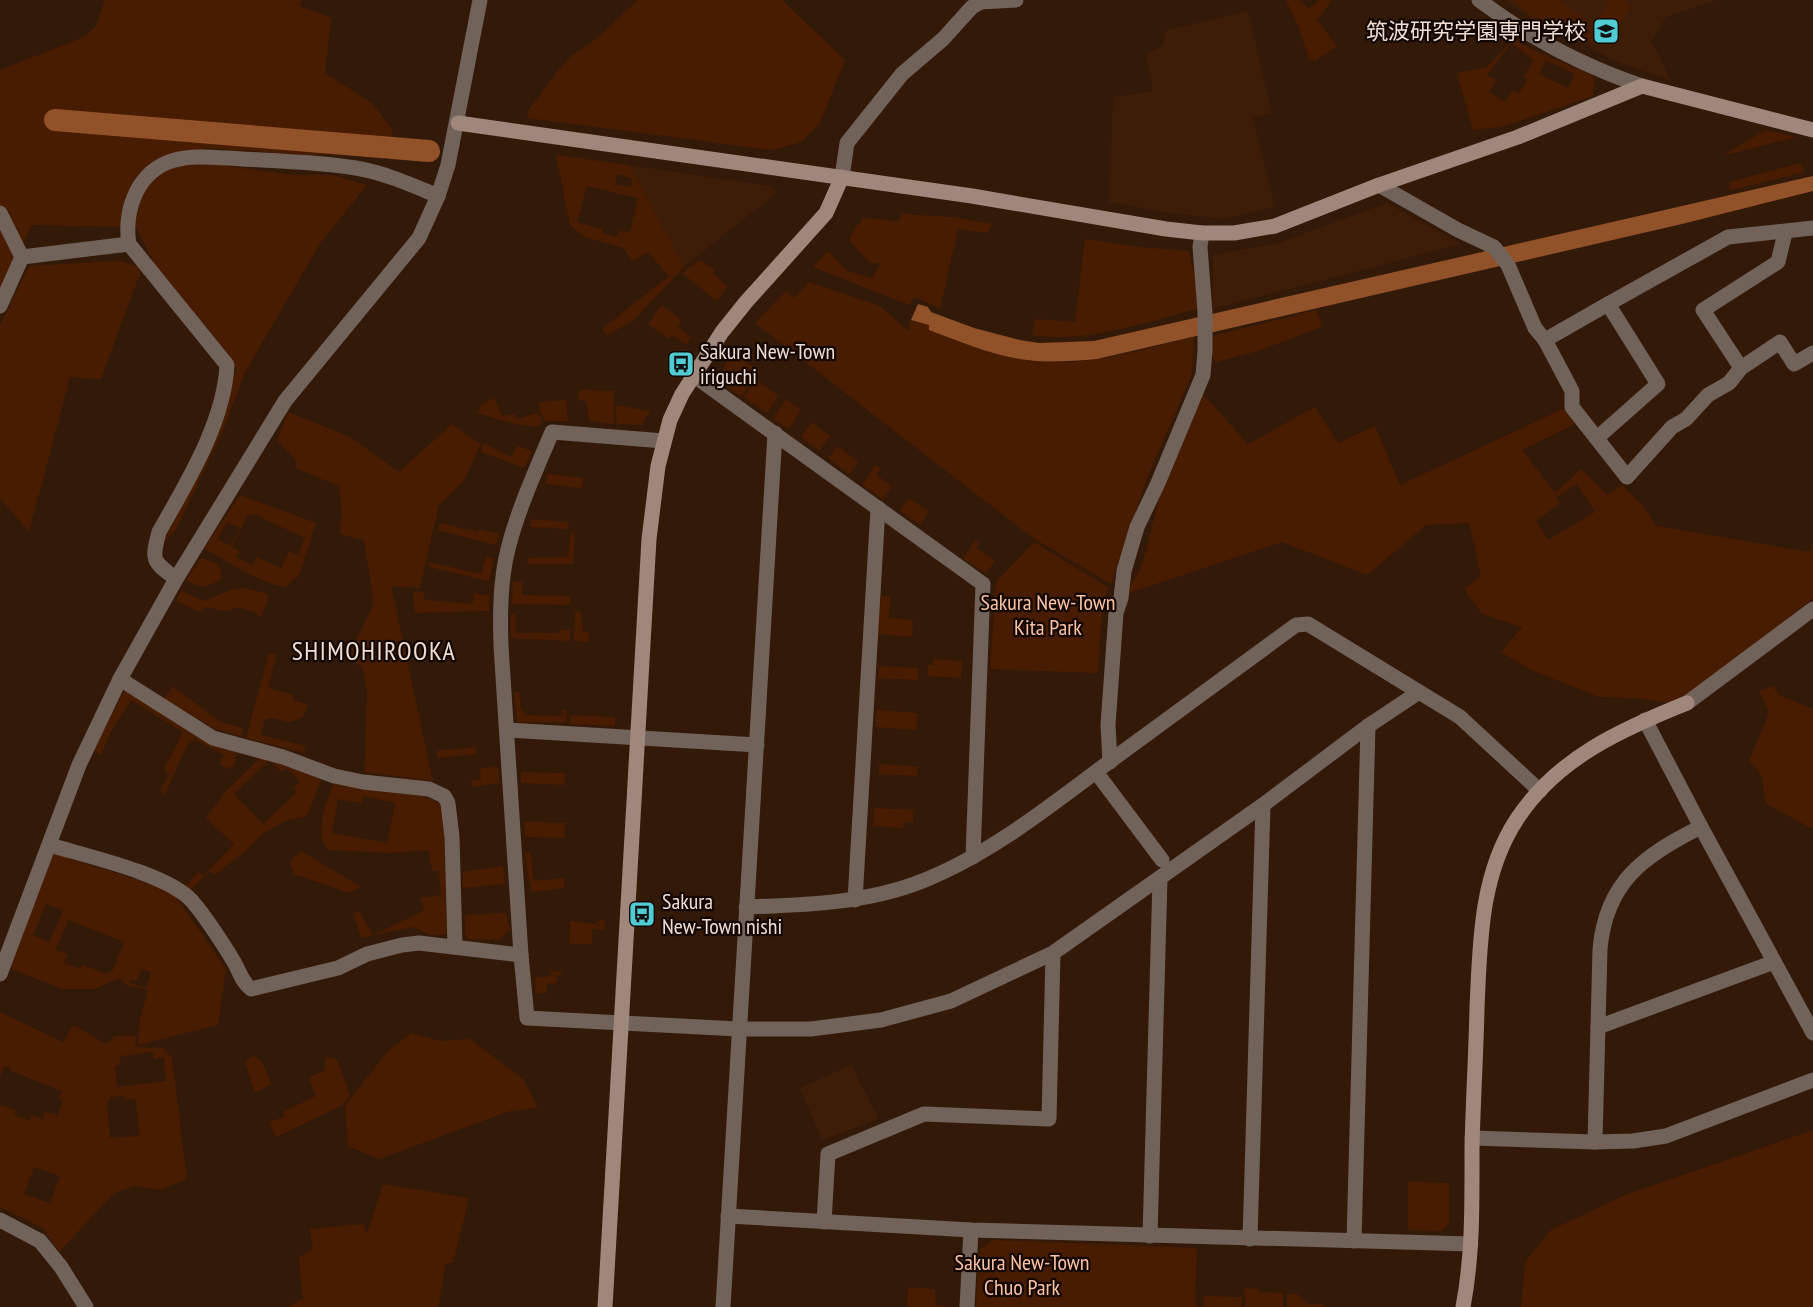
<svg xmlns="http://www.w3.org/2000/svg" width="1813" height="1307" font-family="'PT Sans Narrow','Noto Sans JP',sans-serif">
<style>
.built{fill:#3d1d07}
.green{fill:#481c00;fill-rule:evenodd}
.water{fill:#91522a}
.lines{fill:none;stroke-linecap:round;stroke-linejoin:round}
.canal{stroke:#91522a;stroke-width:22}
.street{stroke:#71625a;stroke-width:15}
.secondary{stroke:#9f887b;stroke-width:15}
.labels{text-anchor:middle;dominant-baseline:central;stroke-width:4.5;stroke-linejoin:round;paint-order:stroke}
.poi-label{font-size:22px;fill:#efddd2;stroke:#120703;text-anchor:start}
.park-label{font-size:22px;fill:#fcc3a3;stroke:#120703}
.quarter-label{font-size:26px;letter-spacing:1.5px;fill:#efddd2;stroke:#120703}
</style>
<rect width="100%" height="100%" fill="#331908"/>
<g class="built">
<path d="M1505,0H1717L1666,17L1650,43L1654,45L1671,81L1618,62L1529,17Z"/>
<path d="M1248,11L1272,113L1253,118L1275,207L1223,219L1169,213L1109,202L1113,97L1153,91L1146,54L1162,46L1166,30Z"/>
<path d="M629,165L771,186L777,193L684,267Z"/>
<path d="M1387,203L1462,244L1213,309V255L1278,243Z"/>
<path d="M851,1065L879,1119L822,1140L800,1088Z"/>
</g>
<g class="green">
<path d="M105,0H301L300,6L331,18L325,73L372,103L393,131L388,152L310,155L206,148L197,162L294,175H332L367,185L321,242L244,374L225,426L175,531L163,542C192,486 220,431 236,369L223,348L155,265L136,227L32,225L0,288V70L84,37L96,26Z"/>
<path d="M638,0H782L845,60L820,123L801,142L772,150L527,118L528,111L557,72L571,56L596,39Z"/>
<path d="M1286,0H1299L1309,9L1319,0H1332L1317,20L1337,46L1315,61L1309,59L1298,25Z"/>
<path d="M1512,0H1559L1594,25L1610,0H1622L1630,5L1611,39L1593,44L1531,15Z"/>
<path d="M1514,38L1533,50L1594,76L1593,96L1505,126L1473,130L1457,73L1487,67ZM1511,43L1533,60L1524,76L1528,80L1518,94L1513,90L1505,102L1489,92L1497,81L1487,75ZM1546,60L1575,74L1568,88L1539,74Z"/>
<path d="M1766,130L1796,137L1722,156Z"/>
<path d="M556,155L629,165L684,267L633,321L607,335L602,329L669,276L648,252L633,261L623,248L585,237L570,225ZM617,174L633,179L631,187L615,184ZM587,186L638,198L630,231L627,233L619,230L617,237L602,233V229L577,222Z"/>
<path d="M1801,163L1805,172L1731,190L1729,182Z"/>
<path d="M902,214L952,217L992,224L988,233L958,229L940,309L915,297L909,305L813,267L828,251L847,271L872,278L881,264L869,262L849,240L854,229L864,218L899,221Z"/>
<path d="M1085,239L1138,247L1189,251L1196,283L1197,309C1146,322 1084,344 1032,335L1035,319L1075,322Z"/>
<path d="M700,260L714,270V274L727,287L717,301L682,273Z"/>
<path d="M120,261L142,268L101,379L70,377L29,532L0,498V325L29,266Z"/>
<path d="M809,282L880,306L908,331L911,320L930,325L929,330C961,342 993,356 1026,360C1082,369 1140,350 1194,337L1191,377L1147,478L1111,584L1033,538L755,323L786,291L794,298Z"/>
<path d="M662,305L681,320L678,327L691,338L687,345L672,335L669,339L648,324Z"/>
<path d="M1317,310L1322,327L1258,351L1216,362L1211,355L1212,336Z"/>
<path d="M736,348L745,356L743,360L760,372L741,397L723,384C721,368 726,361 736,348Z"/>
<path d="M756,380L779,396L767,413L744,397Z"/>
<path d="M579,390L614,391V424L590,421L586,401L577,400Z"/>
<path d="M1201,392L1248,444L1315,407L1338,443L1375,426L1400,485L1565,408L1575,424L1522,450L1555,493L1581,469L1607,495L1622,485L1641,504L1657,526L1809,552L1813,544V598L1755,645L1675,704L1638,698L1599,697L1531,670L1501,652L1522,627L1482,614L1464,589L1481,576L1469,523L1426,525L1367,575L1282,542L1126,594L1142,566L1163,484ZM1577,484L1595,512L1548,540L1536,521L1560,503L1556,498Z"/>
<path d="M495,398L502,416L514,414L517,419L537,413L542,418L540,426L518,425L477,413L481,405Z"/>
<path d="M786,399L801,410L789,429L773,419Z"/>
<path d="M566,400L568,421H545L540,412L539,402Z"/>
<path d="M615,405L650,411L648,416H646L643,425L617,424Z"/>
<path d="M288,412L350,437L399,472L452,424L481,444L463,482L439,505L420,588L391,586L433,781L365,772L367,690L363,669L349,656L374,603L364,540L340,534L342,515L339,486L295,468L297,461L277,440Z"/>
<path d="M812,422L830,436L819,451L801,437Z"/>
<path d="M483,443L511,457L517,446L532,451L524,468L481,452Z"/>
<path d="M838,446L858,462L849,474L828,458Z"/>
<path d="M876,465L881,468L876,475L892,486L883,499L862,485Z"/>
<path d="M547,474L583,478L582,488L546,484Z"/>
<path d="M240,495L316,523L299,576L285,587C255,581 230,563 204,548ZM248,514L252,516L254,514L305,538L298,555L289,551L281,568L257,557L253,565L236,557L239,551L232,547ZM227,522L240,528L231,546L218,539Z"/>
<path d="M909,498L929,512L920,525L900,511Z"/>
<path d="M531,519L569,522L568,529L530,527Z"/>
<path d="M440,523L478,532L479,529L499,534L496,545L438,530Z"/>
<path d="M571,532L575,533L573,564H527L528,558L568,557Z"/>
<path d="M975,540L979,544L976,548L995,561L986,573L963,559Z"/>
<path d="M1034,542L1108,587L1103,607L1097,673L990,669L996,582Z"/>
<path d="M486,556L494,559L489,581L429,567V562L481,574Z"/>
<path d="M201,558L216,563L222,572L221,579C209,588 198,588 186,580Z"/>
<path d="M513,582H522V595L570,596V605L512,604Z"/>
<path d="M244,588L268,594L267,604L260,617L254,612L238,607L226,611L206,607L200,612L176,601L180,591L205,601L230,590Z"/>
<path d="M413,591L424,592L425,600L473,604L474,593L489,596V611L415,613Z"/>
<path d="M881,596L890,597L889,618L913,620L912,637L878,634Z"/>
<path d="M575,611L581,612L583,631L590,633L589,642L574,641Z"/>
<path d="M511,614H515V633H559L560,630H570V641L511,638Z"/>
<path d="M269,653L276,655L268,688L294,695L293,700L308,705L302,718L289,722L272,718L264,720L261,735L306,746L303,753L246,738Z"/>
<path d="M933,659L962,661L961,678L927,676L928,665H933Z"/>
<path d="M879,666L919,668L918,680L878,678Z"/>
<path d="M172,686L221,722L243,728L241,736L215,729L164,699Z"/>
<path d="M1772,686L1781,696L1813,709V829L1766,804L1761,774L1749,761L1769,713L1759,691Z"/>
<path d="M125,689L203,741L237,751L234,765L227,769L220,764L224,755L196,740L189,741L164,796L160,790L169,775L164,769L183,732L131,700L110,733L101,756L94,750Z"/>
<path d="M514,692H519L521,710L524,711L525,715L562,716L563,710H567L566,722H517Z"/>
<path d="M877,710L918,713L917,730L875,727Z"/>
<path d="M570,715L615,717V726L570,724Z"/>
<path d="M476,747L477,754L437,758L436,751Z"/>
<path d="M262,756L309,773L321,780L307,816L285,821L261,835L246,851L214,875L210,871L190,890L185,887L198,872L204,875L234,844L206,818L227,790ZM269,760L282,772L287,768L300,782L293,788L296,793L263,824L234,794Z"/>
<path d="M879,764L918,767L917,776L879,774Z"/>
<path d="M498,767L499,783L472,787L471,781L481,779L480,768Z"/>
<path d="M521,772L565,773V785L521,783Z"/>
<path d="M333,784L423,796L439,803L444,820L447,934L431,935L412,927L361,938L353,913L359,911L373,935L425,910L420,898L441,895L439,871H432L429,850L391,853L330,850C311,839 328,801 333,784ZM364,796L395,803L387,843L332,833L338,799L361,803Z"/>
<path d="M874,808L914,810L913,822H903V828L873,826Z"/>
<path d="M524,822L565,823V838L525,837Z"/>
<path d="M301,851L361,887L349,893L294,874L290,861Z"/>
<path d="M53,853L172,891L226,969L218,1025L138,1045L140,1020L148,990L126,985L120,978L95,989H63L8,968ZM46,904L63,910L49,942L33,935ZM68,920L124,942L112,972L108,971L107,974L83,965L81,969L64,963L67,954L56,950ZM141,969L151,972L146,988L130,983L131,980L137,981Z"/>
<path d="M525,853H530L534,881L564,878V888L531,892Z"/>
<path d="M503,866L505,884L463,888V872Z"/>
<path d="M506,913L510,930L499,940L468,939L465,935V915Z"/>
<path d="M605,920V930L592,929V944H569L570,921L596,924L597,921Z"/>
<path d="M551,971H561L562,975H557V983L547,984L546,993H537L534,978L551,976Z"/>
<path d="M0,1012L63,1042L73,1025L106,1044L115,1036H137L135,1047L163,1048L172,1058L187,1179L161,1190L135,1186L114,1193L59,1252L43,1228L0,1207V1105L16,1110L14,1115L29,1120L31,1115L43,1119L45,1112L58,1115L63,1100L59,1098L62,1091L11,1071V1068L4,1066L0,1077ZM153,1052L154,1059L164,1057L166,1081L117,1087L115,1066L119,1065L121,1056ZM124,1096L125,1100L136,1099L139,1136L110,1138L107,1101H110V1097ZM34,1167L60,1176L50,1203L24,1194Z"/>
<path d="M412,1033L439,1041L470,1039L523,1079L538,1108L510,1111L379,1159L348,1146L345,1105L389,1050Z"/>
<path d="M253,1056C264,1059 267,1074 271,1084L255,1093L245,1062Z"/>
<path d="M325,1057L337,1059L350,1096L341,1106L276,1137L269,1122L284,1117L283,1112L316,1096L309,1078L325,1070Z"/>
<path d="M1813,1130V1307H1521L1525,1262L1551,1230L1625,1195Z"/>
<path d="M1408,1182L1449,1183V1223L1442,1231L1408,1230Z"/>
<path d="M383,1184L469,1198L453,1263H446L438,1307H287L303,1299L299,1257L313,1249L310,1229L364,1224L367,1234Z"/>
<path d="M992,1240L1197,1248L1195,1303L1198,1307H976L979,1251Z"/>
<path d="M908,1287L935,1289L936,1305L954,1307H907Z"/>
<path d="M1245,1288L1258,1289V1292L1283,1293V1307H1245Z"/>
<path d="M1287,1294H1297L1307,1304H1323V1307H1287Z"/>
<path d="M1204,1296L1242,1297L1241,1307H1203Z"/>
</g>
<path class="water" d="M1813,176V191L1682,224L1097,359C1074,361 1050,363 1027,360C993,356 961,342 929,330V325L911,320L918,304L928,307L931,312L974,328L1020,340L1039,343L1094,341Z"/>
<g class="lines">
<path class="canal" d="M55,120L429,151"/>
<g class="street">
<path d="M1479,0C1528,37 1583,66 1642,86"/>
<path d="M842,177L847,143L902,74L943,39L972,7L981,2L1016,0"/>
<path d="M1379,185L1458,230L1494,247L1508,265L1535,328L1545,340L1572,391V407L1627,477L1672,427L1686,419L1708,395L1729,383L1741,368L1780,342L1794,364L1813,353"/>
<path d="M0,213L22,257L0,306"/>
<path d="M22,257L129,244"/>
<path d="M1608,304L1728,237L1813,228"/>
<path d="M1545,340L1608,304L1658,384L1597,438"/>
<path d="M1741,368L1703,310L1778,262L1785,233"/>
<path d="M693,375L983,584L973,857"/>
<path d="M664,441L552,432C536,470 518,509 508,549C500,581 500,614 501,646L521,955L527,1018L738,1029H811L881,1020L951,1001L1053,953L1263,805L1368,726L1419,692"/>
<path d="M176,579C153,561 151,562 159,532C187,482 224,423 227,365L129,244C124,213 135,177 166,163C189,153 218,158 242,159C280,161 319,162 356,168C385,173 412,185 438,196"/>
<path d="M120,679L213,738L283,757L334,776L363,782L429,789L444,796L448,803L452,837L455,947"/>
<path d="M1687,703L1813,609"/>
<path d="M1645,720L1701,827L1813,1033"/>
<path d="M507,730L757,745"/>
<path d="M1110,762L1108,725L1116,613L1121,598L1124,571L1137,527L1158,483L1203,375L1205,351V312L1200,247L1202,233"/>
<path d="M1096,772L1162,860"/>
<path d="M50,845C86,856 168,874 192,901C205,916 224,945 234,962C240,972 241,981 251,989L338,968L367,954L402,945L419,943L521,955"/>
<path d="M855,900L878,508"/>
<path d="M746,907C806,905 869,903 925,880C992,853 1051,805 1109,762C1171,716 1234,671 1296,625L1308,624L1460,717L1540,791"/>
<path d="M0,974L79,765L120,679L176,579L285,401L419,238L438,196L448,165L480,0"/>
<path d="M1598,1027L1774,962"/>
<path d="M1472,1138L1595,1142L1633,1141L1666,1136L1813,1080"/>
<path d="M1595,1142L1600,949C1606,882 1644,855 1701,827"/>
<path d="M728,1216L971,1230L1471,1244"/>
<path d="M0,1220L40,1241L61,1267L86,1307"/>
<path d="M824,1222L828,1154L924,1114L1049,1119L1053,953"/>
<path d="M1150,1236L1160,879"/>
<path d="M1250,1239L1263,805"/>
<path d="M1354,1241L1368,726"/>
<path d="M723,1307L775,433"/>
<path d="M967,1307L971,1230"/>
</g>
<g class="secondary">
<path d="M458,123L972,196L1166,229L1202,233H1234L1275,226L1379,185L1518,137L1642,86L1813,130"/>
<path d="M605,1307L649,539L658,466L670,420L682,394L722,332L746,302L826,213L842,177"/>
<path d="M1463,1307C1473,1255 1472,1202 1472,1148C1473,1102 1476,1055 1477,1008C1480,943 1480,875 1517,819C1557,758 1622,729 1687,703"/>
</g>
</g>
<defs>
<symbol id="university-square" viewBox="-11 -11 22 22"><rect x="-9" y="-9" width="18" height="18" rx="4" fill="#51ccd4" stroke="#120703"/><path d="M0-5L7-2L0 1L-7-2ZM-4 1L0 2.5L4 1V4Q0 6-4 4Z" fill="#111"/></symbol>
<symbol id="bus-square" viewBox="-11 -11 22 22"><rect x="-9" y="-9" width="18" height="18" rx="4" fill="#51ccd4" stroke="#120703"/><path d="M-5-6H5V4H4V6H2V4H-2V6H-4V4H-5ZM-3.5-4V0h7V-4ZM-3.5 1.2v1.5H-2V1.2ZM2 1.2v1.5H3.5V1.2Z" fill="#111"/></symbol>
</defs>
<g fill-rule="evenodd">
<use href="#university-square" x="1591" y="16" width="30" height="30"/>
<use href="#bus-square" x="666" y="349" width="30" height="30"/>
<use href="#bus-square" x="627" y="899" width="30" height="30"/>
</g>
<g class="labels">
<g class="poi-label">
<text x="1586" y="31" text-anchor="end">筑波研究学園専門学校</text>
<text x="700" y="351">Sakura New-Town<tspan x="700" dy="25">iriguchi</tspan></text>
<text x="662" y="901">Sakura<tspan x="662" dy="25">New-Town nishi</tspan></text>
</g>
<g class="park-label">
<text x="1048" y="602">Sakura New-Town<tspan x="1048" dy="25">Kita Park</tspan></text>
<text x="1022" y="1262">Sakura New-Town<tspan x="1022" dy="25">Chuo Park</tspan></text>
</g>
<g class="quarter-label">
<text x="374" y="650">SHIMOHIROOKA</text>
</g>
</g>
</svg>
